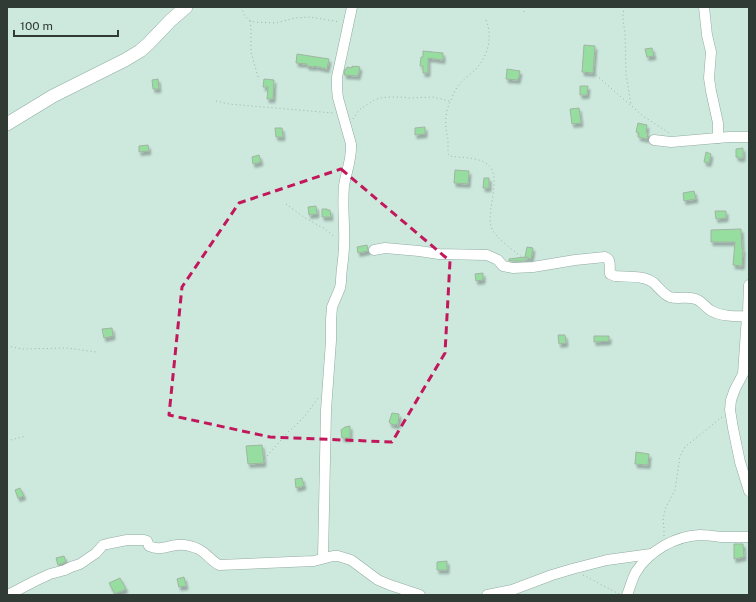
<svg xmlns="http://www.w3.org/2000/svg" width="756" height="602" font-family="'Public Sans',sans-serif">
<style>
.building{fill:#96de9f;stroke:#a1b4a2;filter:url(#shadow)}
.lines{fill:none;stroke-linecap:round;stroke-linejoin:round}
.minor-casing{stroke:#91aba1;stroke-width:11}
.major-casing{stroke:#91aba1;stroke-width:14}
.path{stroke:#9bb2a9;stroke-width:1;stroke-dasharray:1 3;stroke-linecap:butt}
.minor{stroke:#fff;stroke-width:10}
.major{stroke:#fff;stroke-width:13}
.marked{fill:none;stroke:#c2185b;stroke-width:3;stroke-dasharray:8 5;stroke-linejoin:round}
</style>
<defs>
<filter id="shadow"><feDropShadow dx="2" dy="3.5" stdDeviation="1" flood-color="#0004"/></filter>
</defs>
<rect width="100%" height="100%" fill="#cde9de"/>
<g class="building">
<path d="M584,45L595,46L593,73L582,72Z"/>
<path d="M652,48L654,56L647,57L645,49Z"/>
<path d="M423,51L443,53V60L428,58V73H423V66H420L421,57H423Z"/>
<path d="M297,54L329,59L327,69L314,66V67L307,66V64L296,63Z"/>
<path d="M352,66L355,67V66L360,67L358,76L344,75L345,69H347V67L352,68Z"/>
<path d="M507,69L520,71L518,80L506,79Z"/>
<path d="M158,79L159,89H153L152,80Z"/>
<path d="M264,79L274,80L273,99H267L268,87H263Z"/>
<path d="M580,86H588L587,95H580Z"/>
<path d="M579,108L581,123L572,124L570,109Z"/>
<path d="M638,123L647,125L646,133H648L647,139L638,137L639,133L636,132Z"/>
<path d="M425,127V134L415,135V128Z"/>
<path d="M275,128H282L283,137H276Z"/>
<path d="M148,145L149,151L139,152V146Z"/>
<path d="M743,148V158H738V157H736V149Z"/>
<path d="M706,152L711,154L709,163L704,162Z"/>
<path d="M259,155L261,162L253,164L252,157Z"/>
<path d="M455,170L469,171L468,184L454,183Z"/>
<path d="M484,178H489V188H483Z"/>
<path d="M694,191L696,199L684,201L683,193Z"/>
<path d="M316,206L317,214L309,215L308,207Z"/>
<path d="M322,209H327V210H330L331,217H322Z"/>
<path d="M715,211H726V218L716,219Z"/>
<path d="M741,229L742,249H743L742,266L733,265L735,242H711V230Z"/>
<path d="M367,245L368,251L358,253L357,247Z"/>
<path d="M527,247L533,248L531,259L526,257V261H509V259L525,257Z"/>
<path d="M483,273V280L476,281L475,274Z"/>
<path d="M112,328L113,336L104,338L102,329Z"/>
<path d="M558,335H565L566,343L559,344Z"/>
<path d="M594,336H609V341L594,342Z"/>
<path d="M392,413L399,414L398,425L396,424L395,425L391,424L389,422Z"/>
<path d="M350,426V438H342L341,430L345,427Z"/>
<path d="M262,445L264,463L248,464L246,446Z"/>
<path d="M636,452L649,454L648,465L635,464Z"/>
<path d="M302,478L304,486L296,488L295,479Z"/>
<path d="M20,488L24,496L18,498L15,490Z"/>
<path d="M734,544H743L744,557L734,559Z"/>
<path d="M64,556L66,562L58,565L56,558Z"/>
<path d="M447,561V570H437V562Z"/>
<path d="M184,577L186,586L179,587L177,579Z"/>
<path d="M120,578L126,589L115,594L109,583Z"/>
</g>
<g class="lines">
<defs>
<g id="minor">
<path d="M704,7L707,35L711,52L709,78L711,91L718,123V138"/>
<path d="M654,140L671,142L729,137H749"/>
<path d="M374,250L385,248L419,251L439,254L487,255L498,260L503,266L513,268L533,267L575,260L605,257C612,259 609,268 610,274L615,276C627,277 644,275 654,283C659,288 664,295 670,297C680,300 689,295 698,300C703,303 706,307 710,310C719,316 736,317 747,316"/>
<path d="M749,285L748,312L749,314"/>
<path d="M748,312L747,316L743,374L735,389L731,400L730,410L733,428L740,462L749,491"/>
<path d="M323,558L326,410L331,341V320L332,307L340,288L341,282C341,270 344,258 344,245C345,226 342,206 344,186C346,172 352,159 351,144L338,98L337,89V77L352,7"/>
<path d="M8,595L35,581L50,574L65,570L71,567L80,564L96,553L103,545L107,544L127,540H144L147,541L149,546C160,551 167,546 177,545C183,544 191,546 196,548C204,550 210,560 219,565L314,561L333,556H338L351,560L378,580L390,585L420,595"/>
<path d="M487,595L512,590L552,575L572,569L607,560L651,554"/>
<path d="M627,595C630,588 632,579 636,572C649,551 675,536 700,535C707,535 714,536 721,537C731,537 740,537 749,537"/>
</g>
<path id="major" d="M7,124L53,96L125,60L140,51L148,44L171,20L186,7"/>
</defs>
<use href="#minor" class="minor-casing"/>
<use href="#major" class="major-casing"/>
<g class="path">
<path d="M241,7L245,16L249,20L254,22L276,23L295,18L310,17L340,22"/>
<path d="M524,7V13"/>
<path d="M625,7L623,13V20L625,33L626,74L631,105"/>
<path d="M486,20C493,37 488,56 476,69C470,75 463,79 458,86C455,90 453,95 451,100C447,107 445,118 446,127C446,131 447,135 448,139C448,144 448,149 448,154L450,156C461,158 474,157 484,162C505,172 486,208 491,226C494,238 514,250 524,259"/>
<path d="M250,21L251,28V52L259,80"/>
<path d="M596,75L643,116L669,133"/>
<path d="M216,101L229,104L333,113"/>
<path d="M353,119L359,110L374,100L380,98L388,97H401L409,98L433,97L449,101"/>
<path d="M286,204L305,218L325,229L335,237"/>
<path d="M7,346L22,349L67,348L96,352"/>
<path d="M7,441L26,436"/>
<path d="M267,456L288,432L295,426L305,416L318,398"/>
<path d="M664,536V528L663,519L666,507L675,490L680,456L685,447L722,417"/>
<path d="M583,575L619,594"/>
</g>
<use href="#minor" class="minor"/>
<use href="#major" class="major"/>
</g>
<path class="marked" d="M341,169L450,261L445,353L392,442L270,437L169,415L182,287L239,203Z"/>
<rect width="756" height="602" fill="none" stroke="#303b36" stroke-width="16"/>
<path d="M14 30v6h104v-6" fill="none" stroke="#303b36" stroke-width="2"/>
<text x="20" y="30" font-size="12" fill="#303b36" stroke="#cde9de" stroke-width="3" paint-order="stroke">100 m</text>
</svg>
